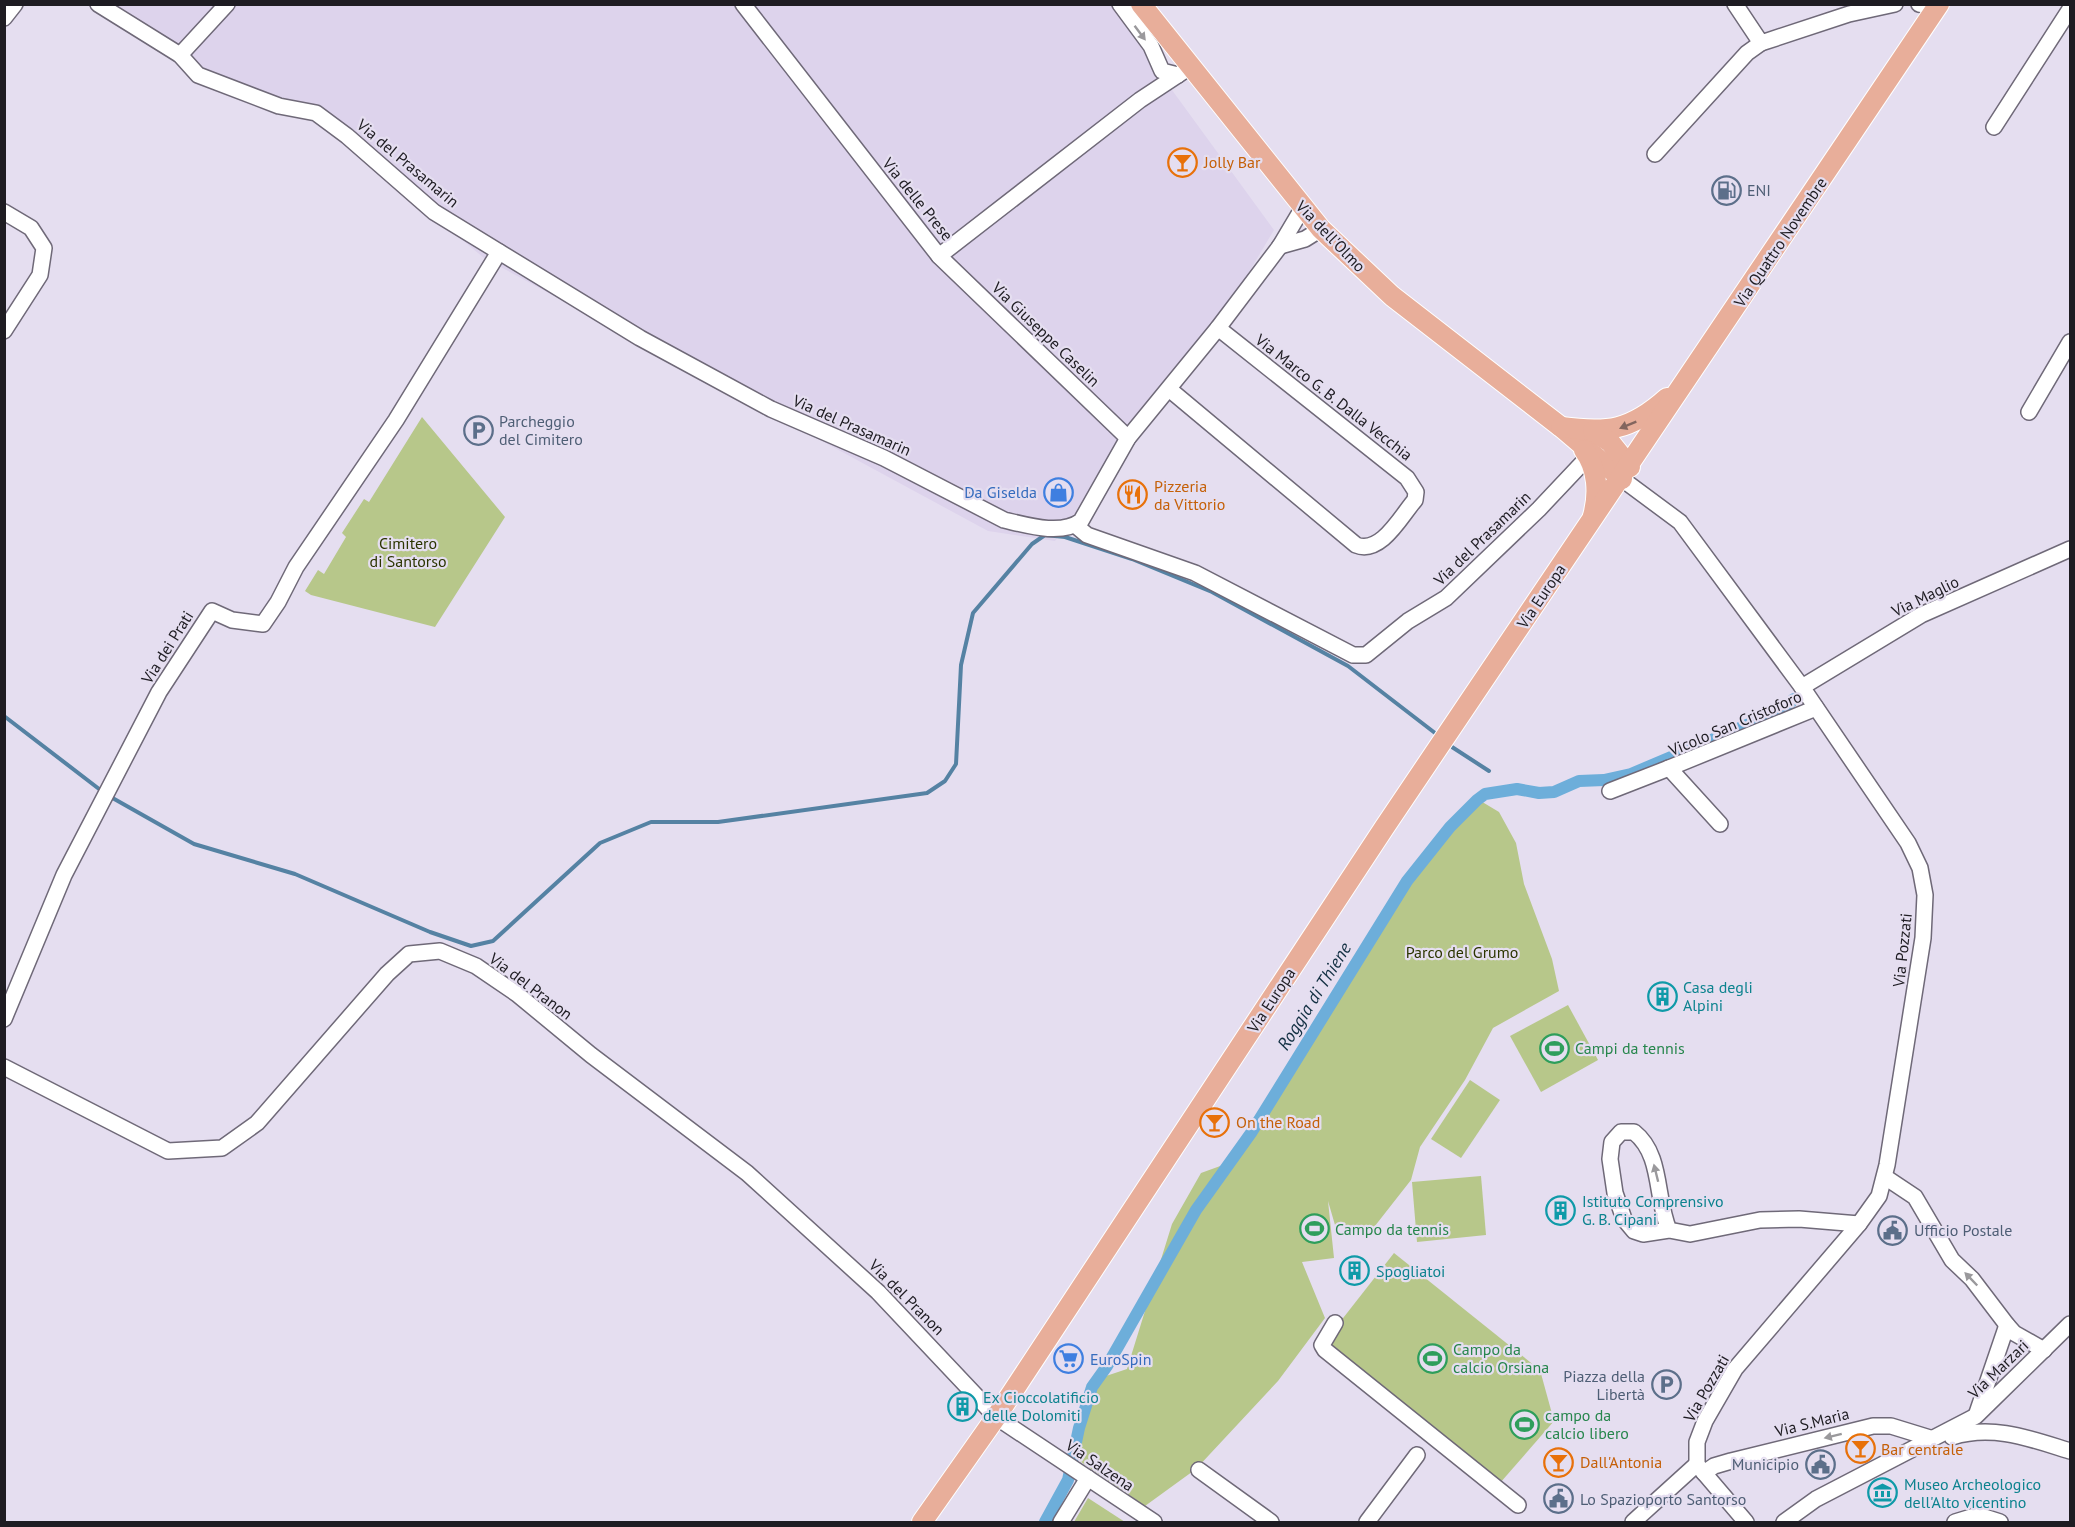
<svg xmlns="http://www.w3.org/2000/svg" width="2075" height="1527" font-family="'PT Sans',sans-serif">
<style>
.built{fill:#ddd3ec}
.green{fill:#b7c78a}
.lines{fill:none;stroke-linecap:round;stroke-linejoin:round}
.stream{stroke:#5582a3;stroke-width:4}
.canal{stroke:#6daeda;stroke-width:12}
.minor-casing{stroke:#6f6978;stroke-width:18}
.major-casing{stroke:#fff;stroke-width:22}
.minor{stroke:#fff;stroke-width:15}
.major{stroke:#e8ae9a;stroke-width:20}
.oneway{fill:#9a999c}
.oneway2{fill:#83655e}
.labels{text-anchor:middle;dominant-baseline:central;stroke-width:4.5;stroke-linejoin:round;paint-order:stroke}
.food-label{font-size:16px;fill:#c56008;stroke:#e5def0;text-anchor:start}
.street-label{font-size:16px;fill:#1e1c22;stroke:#e5def0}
.service-label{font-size:16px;fill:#4e5e75;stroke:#e5def0;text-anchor:start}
.shop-label{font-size:16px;fill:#366cbe;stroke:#e5def0;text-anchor:end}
.park-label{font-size:16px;fill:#2c3500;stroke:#e5def0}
.culture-label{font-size:16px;fill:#0d838f;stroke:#e5def0;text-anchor:start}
.leisure-label{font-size:16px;fill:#27864d;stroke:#e5def0;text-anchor:start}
.water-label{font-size:18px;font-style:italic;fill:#133043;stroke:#e5def0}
</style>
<rect width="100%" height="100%" fill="#e5def0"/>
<path class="built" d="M87,5H1110L1274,230L1202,351L1055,541L988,531L484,258L322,123L172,59Z"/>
<g class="green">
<path d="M422,417L505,517L435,627L311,595L305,591L318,570L324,574L346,537L342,533L364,499L369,502Z"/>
<path d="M1479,800L1499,812L1516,843L1524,884L1552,959L1559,991L1493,1028L1465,1080L1420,1147L1411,1180L1371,1231L1335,1225L1328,1201L1334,1258L1302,1262L1325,1318L1278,1381L1196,1469L1145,1506L1068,1453L1087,1417L1100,1378L1127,1369L1172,1224L1201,1173L1234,1161L1336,1005L1334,992L1382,931L1393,904L1436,846L1470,807Z"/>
<path d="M1568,1005L1598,1060L1541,1092L1510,1036Z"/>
<path d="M1470,1080L1500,1100L1461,1158L1431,1139Z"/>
<path d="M1481,1176L1486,1235L1417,1242L1412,1182Z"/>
<path d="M1394,1253L1540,1370L1554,1421L1500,1483L1322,1345Z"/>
<path d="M1088,1498L1125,1522H1074Z"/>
</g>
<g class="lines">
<g class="stream">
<path d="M4,716L103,792"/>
<path d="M1452,747L1489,771"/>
<path d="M109,796L194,844L295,874L430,932L471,946L493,941L600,843L651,822H718L927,793L945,781L956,764L961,665L973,613L1032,544L1045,535L1065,537L1132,559L1212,592L1348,666L1435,733"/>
</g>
<path class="canal" d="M1045,1522L1068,1480L1079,1428L1092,1387L1107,1366L1196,1210L1251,1133L1407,881L1450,827L1477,800L1485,794L1517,789L1539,793L1554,792L1579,781L1604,780L1631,774L1768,716L1783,709L1794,699"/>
<defs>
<g id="minor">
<path d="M98,4L180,55L198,75L279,106L316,113L347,136L434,212L640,338L771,409L884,458L1004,520C1026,525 1061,536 1081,521L1128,438L1218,328L1280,246L1302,209"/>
<path d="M743,4L939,256L1128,438"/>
<path d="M1120,4L1151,46L1162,71L1178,75"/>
<path d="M1735,4L1761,43L1849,14L1895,4"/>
<path d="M1919,4L1937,7"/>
<path d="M4,18L15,4"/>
<path d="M180,55L227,4"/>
<path d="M1994,127L2070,9"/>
<path d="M1655,154L1747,53L1761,43"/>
<path d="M4,212L31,228L44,248L40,275L4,331"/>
<path d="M1280,246L1305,239L1321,229"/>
<path d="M939,256L1140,100L1190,67"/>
<path d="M1169,389L1356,545C1381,555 1401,516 1415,500L1416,492L1407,478L1218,328"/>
<path d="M2029,412L2070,342"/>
<path d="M1622,479L1680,522L1802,687L1908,843L1920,868L1925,895L1923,938L1887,1165L1879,1196L1859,1224L1735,1369L1705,1421L1697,1442V1464"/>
<path d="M1075,525L1087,535L1195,573L1353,655H1366L1408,621L1446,598L1539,509L1589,456"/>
<path d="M1802,687L1921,615L2070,549"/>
<path d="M1610,791L1669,768"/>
<path d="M1720,824L1669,768L1816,708"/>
<path d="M4,1019L64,875L159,692L212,611L232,620L263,624L278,602L296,567L396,420L499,252"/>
<path d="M4,1067L168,1151L222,1148L257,1123L387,974L409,954L440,951L476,966L517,994L591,1055L747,1173L878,1292L996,1417L1154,1522"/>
<path d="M1885,1177L1915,1197L1952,1260L1972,1279L2007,1325L2014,1333L2044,1350"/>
<path d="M1669,1230C1655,1198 1663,1155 1634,1132H1621L1612,1142L1610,1159L1615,1193L1624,1219L1634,1231L1643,1234L1669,1230L1690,1234L1760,1220L1799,1219L1859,1224"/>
<path d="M1335,1323L1322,1345L1325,1350L1518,1505"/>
<path d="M1977,1413L2007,1325"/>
<path d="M1952,1437C1993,1424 2031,1439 2070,1451"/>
<path d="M1699,1467L1746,1522"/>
<path d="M1199,1470L1271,1522"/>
<path d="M1704,1473L1714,1466L1731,1461L1873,1426H1891L1930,1438"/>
<path d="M1061,1522L1088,1478"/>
<path d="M1367,1522L1417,1455"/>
<path d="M1633,1522L1697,1464"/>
<path d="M1784,1522L1816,1499L1976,1416L2070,1324"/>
<path d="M1955,1522L1978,1515L2000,1522"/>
</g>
<g id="major">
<path d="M1141,4L1321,229L1392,296L1561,427L1622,479"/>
<path d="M1561,427C1608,433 1630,431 1667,398"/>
<path d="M1593,431L1610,442L1630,467"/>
<path d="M1584,450C1598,469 1599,494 1593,516"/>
<path d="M922,1522L996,1417L1384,828L1939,4"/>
</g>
</defs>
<use href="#minor" class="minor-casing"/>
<use href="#major" class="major-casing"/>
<use href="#minor" class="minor"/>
<use href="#major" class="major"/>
</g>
<defs><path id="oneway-solid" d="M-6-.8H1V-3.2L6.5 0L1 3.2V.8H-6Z" transform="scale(1.5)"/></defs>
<g class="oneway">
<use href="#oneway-solid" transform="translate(1140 33) rotate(53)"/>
<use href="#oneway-solid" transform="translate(1656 1173) rotate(-104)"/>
<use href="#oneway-solid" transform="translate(1971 1279) rotate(-134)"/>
<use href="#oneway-solid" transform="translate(1833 1436) rotate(166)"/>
</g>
<use class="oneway2" href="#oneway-solid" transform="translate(1628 425) rotate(158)"/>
<defs>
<symbol id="bar-ring" viewBox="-11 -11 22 22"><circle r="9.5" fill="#e5def0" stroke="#e8710a" stroke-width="1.5"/><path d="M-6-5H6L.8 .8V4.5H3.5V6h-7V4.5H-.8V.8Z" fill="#e8710a"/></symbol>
<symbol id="fuel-ring" viewBox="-11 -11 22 22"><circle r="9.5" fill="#e5def0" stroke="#5c6f8a" stroke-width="1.5"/><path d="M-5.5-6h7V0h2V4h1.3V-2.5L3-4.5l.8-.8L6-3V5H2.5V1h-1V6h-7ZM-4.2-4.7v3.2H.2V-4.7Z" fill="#5c6f8a"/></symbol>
<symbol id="parking-ring" viewBox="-11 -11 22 22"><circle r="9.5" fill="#e5def0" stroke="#5c6f8a" stroke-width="1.5"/><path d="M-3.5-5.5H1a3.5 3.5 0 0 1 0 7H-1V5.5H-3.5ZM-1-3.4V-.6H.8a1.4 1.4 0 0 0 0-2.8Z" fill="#5c6f8a"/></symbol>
<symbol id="shop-ring" viewBox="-11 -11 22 22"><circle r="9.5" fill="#e5def0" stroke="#3f7fe0" stroke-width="1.5"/><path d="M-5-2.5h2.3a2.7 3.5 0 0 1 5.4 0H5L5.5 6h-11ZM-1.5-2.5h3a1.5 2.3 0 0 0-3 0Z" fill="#3f7fe0"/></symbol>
<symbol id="restaurant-ring" viewBox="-11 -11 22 22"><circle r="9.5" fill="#e5def0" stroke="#e8710a" stroke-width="1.5"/><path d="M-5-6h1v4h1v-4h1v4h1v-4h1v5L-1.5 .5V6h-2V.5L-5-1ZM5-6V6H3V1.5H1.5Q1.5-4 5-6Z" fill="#e8710a"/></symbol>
<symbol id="building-ring" viewBox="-11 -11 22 22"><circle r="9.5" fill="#e5def0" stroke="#0f9aa8" stroke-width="1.5"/><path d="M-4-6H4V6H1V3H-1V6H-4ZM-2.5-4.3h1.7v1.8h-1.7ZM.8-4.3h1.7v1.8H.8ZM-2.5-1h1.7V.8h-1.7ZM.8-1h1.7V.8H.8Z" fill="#0f9aa8"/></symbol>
<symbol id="stadium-ring" viewBox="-11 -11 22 22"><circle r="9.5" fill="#e5def0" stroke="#2e9e5b" stroke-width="1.5"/><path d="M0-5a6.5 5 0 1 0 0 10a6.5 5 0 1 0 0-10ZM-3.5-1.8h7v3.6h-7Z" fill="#2e9e5b"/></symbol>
<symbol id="civic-ring" viewBox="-11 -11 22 22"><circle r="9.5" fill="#e5def0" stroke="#5c6f8a" stroke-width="1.5"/><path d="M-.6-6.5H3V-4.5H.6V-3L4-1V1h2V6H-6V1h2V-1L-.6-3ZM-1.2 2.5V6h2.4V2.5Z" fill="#5c6f8a"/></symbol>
<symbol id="supermarket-ring" viewBox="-11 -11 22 22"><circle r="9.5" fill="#e5def0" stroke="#3f7fe0" stroke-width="1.5"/><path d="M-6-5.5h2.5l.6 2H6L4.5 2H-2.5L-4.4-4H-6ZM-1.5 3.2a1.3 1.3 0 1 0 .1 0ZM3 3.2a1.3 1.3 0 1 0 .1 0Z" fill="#3f7fe0"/></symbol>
<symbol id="museum-ring" viewBox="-11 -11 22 22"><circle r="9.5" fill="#e5def0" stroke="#0f9aa8" stroke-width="1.5"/><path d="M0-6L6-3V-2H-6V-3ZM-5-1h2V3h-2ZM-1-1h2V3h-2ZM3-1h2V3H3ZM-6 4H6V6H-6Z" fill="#0f9aa8"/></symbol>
</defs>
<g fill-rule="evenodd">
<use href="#bar-ring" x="1166" y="146" width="33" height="33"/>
<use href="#fuel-ring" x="1710" y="174" width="33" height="33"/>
<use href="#parking-ring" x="462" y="414" width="33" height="33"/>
<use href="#shop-ring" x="1042" y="476" width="33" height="33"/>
<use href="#restaurant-ring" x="1116" y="478" width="33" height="33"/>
<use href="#building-ring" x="1646" y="980" width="33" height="33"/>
<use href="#stadium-ring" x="1538" y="1032" width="33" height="33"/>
<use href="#bar-ring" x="1198" y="1106" width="33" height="33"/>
<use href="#building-ring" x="1544" y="1194" width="33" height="33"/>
<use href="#stadium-ring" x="1298" y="1212" width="33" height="33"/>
<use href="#civic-ring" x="1876" y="1214" width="33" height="33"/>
<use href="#building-ring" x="1338" y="1254" width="33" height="33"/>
<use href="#stadium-ring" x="1416" y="1342" width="33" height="33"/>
<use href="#supermarket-ring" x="1052" y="1342" width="33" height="33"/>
<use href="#parking-ring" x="1650" y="1368" width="33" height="33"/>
<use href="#building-ring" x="946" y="1390" width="33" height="33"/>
<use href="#stadium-ring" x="1508" y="1408" width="33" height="33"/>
<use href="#bar-ring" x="1844" y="1432" width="33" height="33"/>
<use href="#bar-ring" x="1542" y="1446" width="33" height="33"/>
<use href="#civic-ring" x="1804" y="1448" width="33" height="33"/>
<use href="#museum-ring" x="1866" y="1476" width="33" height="33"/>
<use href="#civic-ring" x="1542" y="1482" width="33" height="33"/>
</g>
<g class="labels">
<g class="food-label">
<text x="1204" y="162">Jolly Bar</text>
<text x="1154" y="486">Pizzeria<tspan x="1154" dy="18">da Vittorio</tspan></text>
<text x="1236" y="1122">On the Road</text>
<text x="1881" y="1449">Bar centrale</text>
<text x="1580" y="1462">Dall'Antonia</text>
</g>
<g class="street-label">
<text transform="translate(408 163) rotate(40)">Via del Prasamarin</text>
<text transform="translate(918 199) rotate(51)">Via delle Prese</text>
<text transform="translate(1331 236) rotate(46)">Via dell'Olmo</text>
<text transform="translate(1780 242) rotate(-56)">Via Quattro Novembre</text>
<text transform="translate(1046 334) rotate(44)">Via Giuseppe Caselin</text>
<text transform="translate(1334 397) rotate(38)">Via Marco G. B. Dalla Vecchia</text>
<text transform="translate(852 425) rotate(24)">Via del Prasamarin</text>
<text transform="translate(1482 538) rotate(-44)">Via del Prasamarin</text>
<text transform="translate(1541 596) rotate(-56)">Via Europa</text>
<text transform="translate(1925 596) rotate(-26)">Via Maglio</text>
<text transform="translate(167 647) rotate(-58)">Via dei Prati</text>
<text transform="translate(1735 723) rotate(-23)">Vicolo San Cristoforo</text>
<text transform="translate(1902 950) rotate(-84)">Via Pozzati</text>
<text transform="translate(531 986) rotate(37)">Via del Pranon</text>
<text transform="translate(1271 1000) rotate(-57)">Via Europa</text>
<text transform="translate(907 1297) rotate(45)">Via del Pranon</text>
<text transform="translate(1998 1369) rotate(-44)">Via Marzari</text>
<text transform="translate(1706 1388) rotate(-60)">Via Pozzati</text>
<text transform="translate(1812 1422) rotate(-14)">Via S.Maria</text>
<text transform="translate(1100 1465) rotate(34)">Via Salzena</text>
</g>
<g class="service-label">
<text x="1747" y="190">ENI</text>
<text x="499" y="421">Parcheggio<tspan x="499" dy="18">del Cimitero</tspan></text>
<text x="1914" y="1230">Ufficio Postale</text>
<text x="1645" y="1376" text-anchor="end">Piazza della<tspan x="1645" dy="18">Libertà</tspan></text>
<text x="1799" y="1464" text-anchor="end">Municipio</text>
<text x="1580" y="1499">Lo Spazioporto Santorso</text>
</g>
<g class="shop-label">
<text x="1037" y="492">Da Giselda</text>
<text x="1090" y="1359" text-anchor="start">EuroSpin</text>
</g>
<g class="park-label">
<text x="408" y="543">Cimitero<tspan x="408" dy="18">di Santorso</tspan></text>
<text x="1462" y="952">Parco del Grumo</text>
</g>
<g class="culture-label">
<text x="1683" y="987">Casa degli<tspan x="1683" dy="18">Alpini</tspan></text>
<text x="1582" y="1201">Istituto Comprensivo<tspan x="1582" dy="18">G. B. Cipani</tspan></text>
<text x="1376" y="1271">Spogliatoi</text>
<text x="983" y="1397">Ex Cioccolatificio<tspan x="983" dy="18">delle Dolomiti</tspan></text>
<text x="1904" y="1484">Museo Archeologico<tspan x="1904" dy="18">dell'Alto vicentino</tspan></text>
</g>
<g class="leisure-label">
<text x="1575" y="1048">Campi da tennis</text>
<text x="1335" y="1229">Campo da tennis</text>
<text x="1453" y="1349">Campo da<tspan x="1453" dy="18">calcio Orsiana</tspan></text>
<text x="1545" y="1415">campo da<tspan x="1545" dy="18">calcio libero</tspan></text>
</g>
<g class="water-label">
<text transform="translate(1314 996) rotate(-58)">Roggia di Thiene</text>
</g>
</g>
<rect width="2075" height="1527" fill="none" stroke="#1e1c22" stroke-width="12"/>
</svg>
